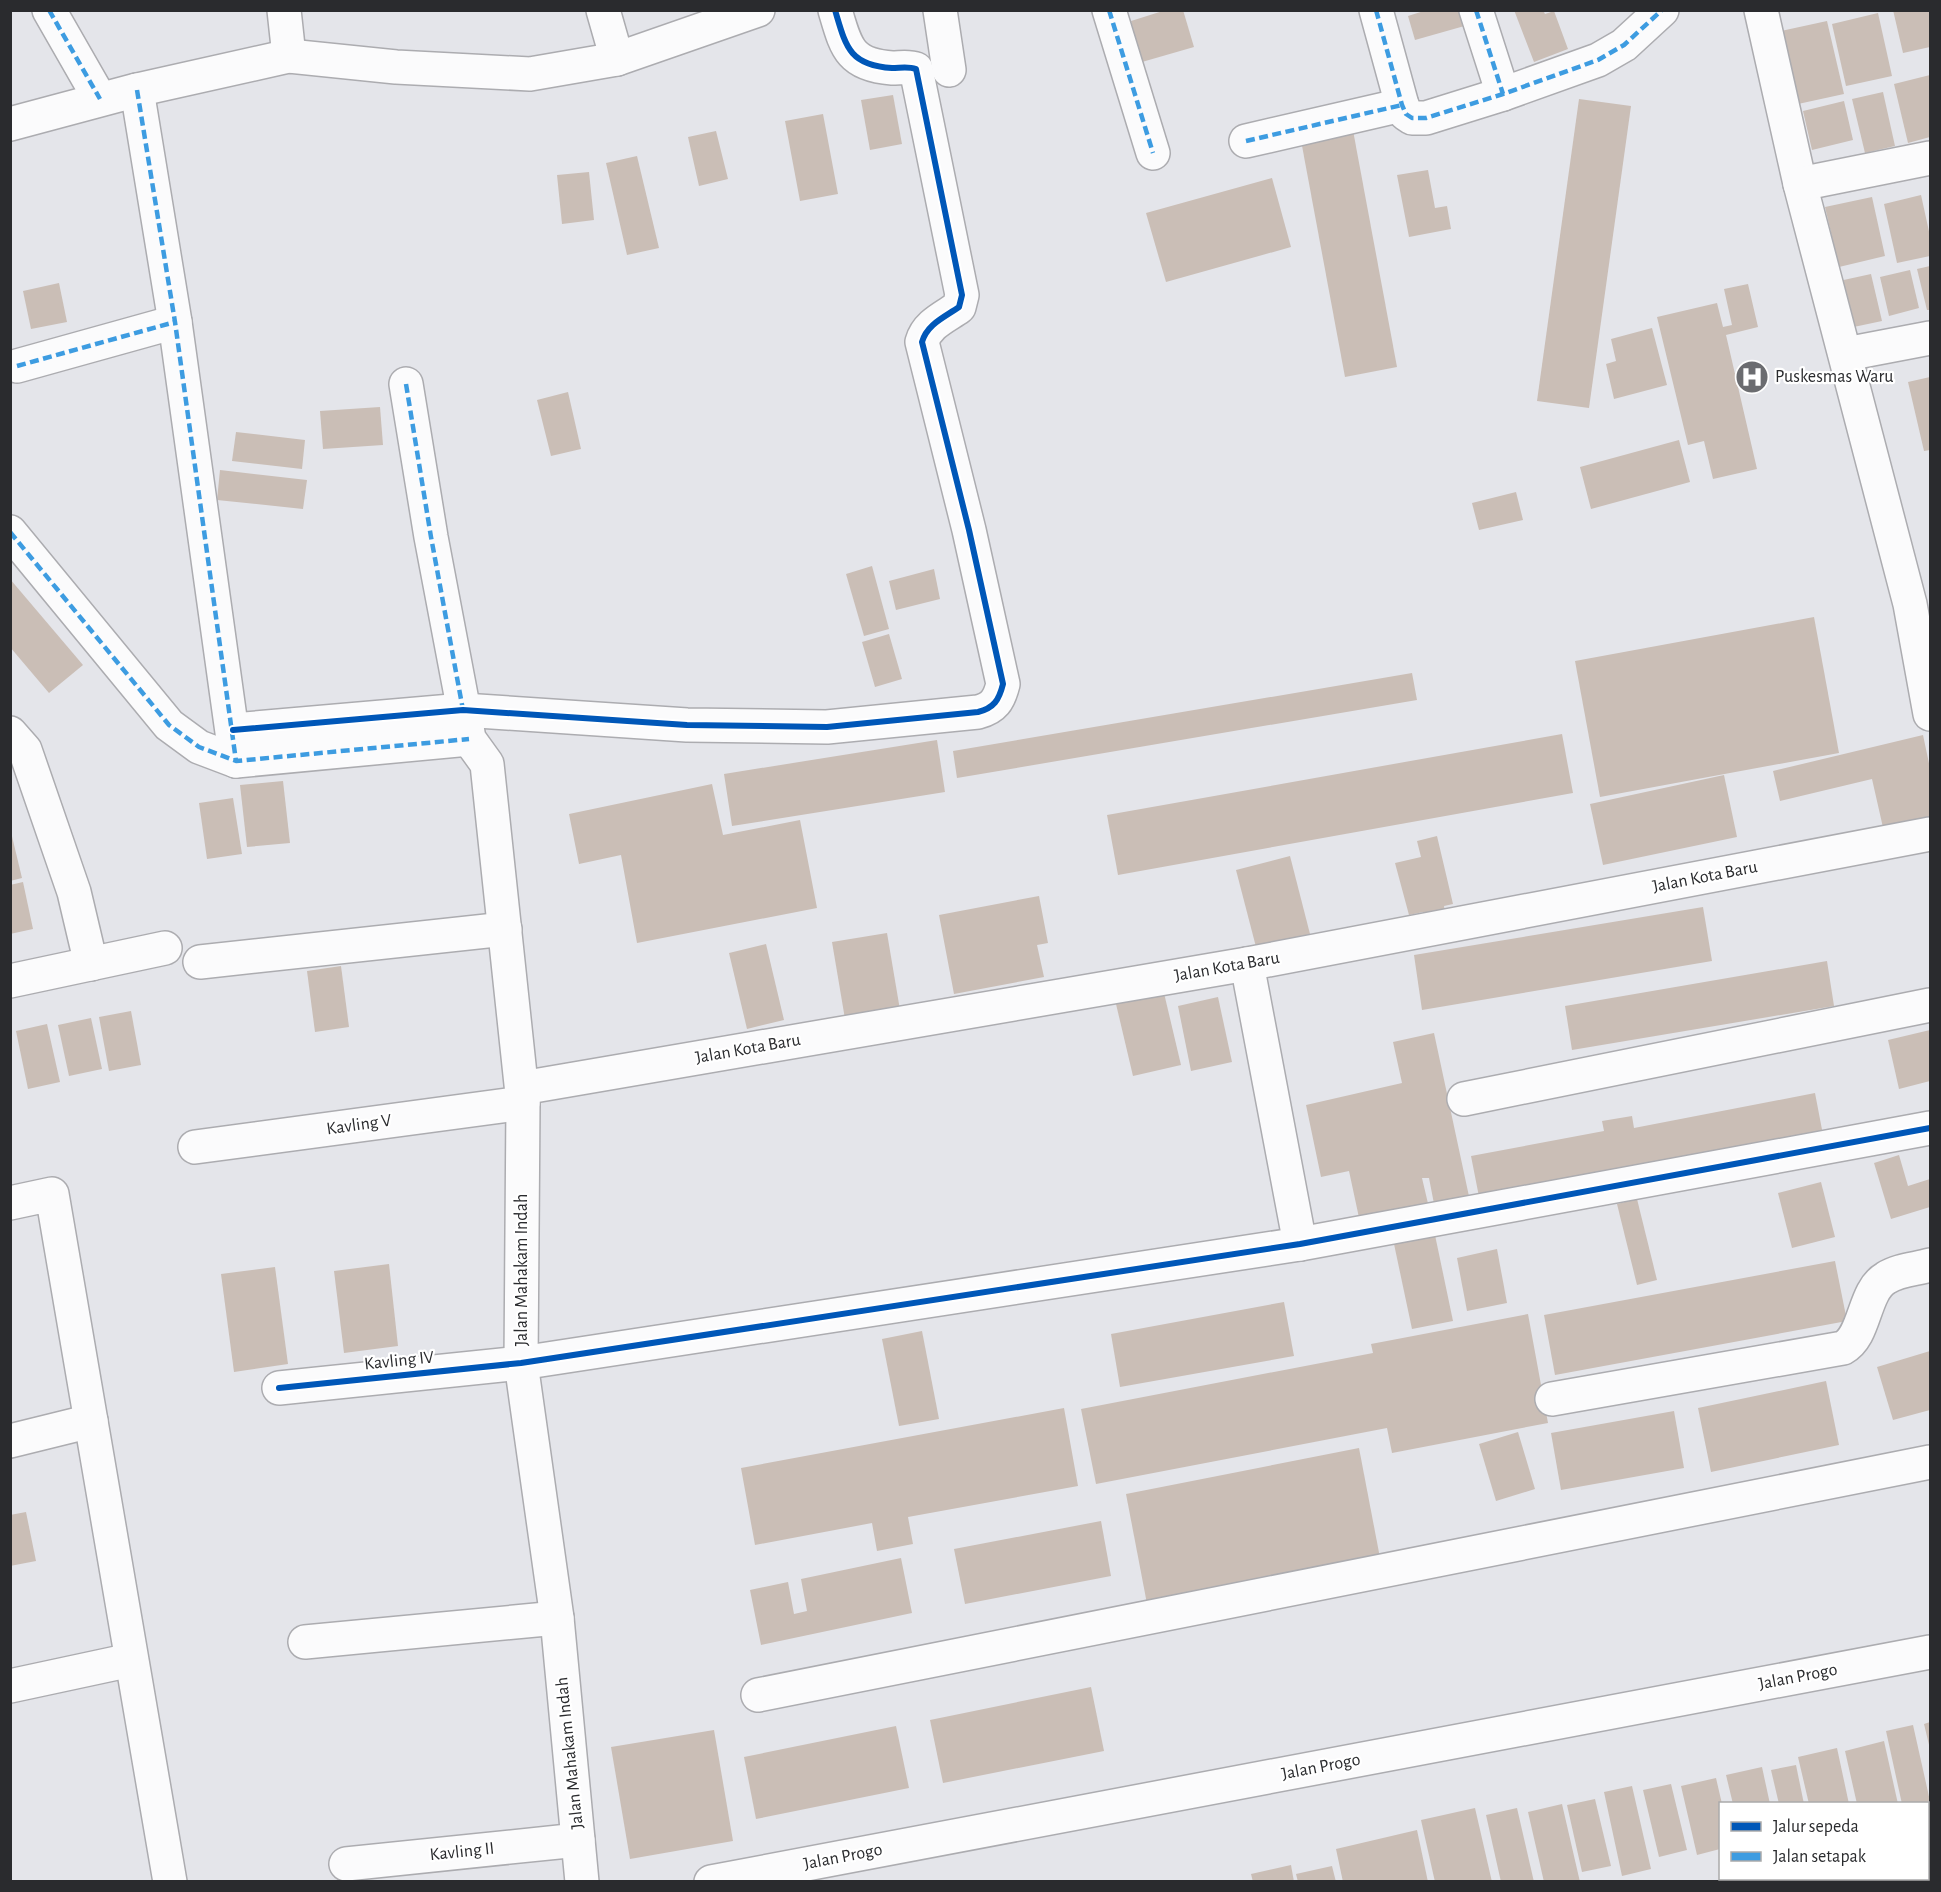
<svg xmlns="http://www.w3.org/2000/svg" width="1941" height="1892" font-family="'Alegreya Sans',sans-serif">
<style>
.building{fill:#cabeb6}
.lines{fill:none;stroke-linecap:round;stroke-linejoin:round}
.minor-casing{stroke:#acacb0;stroke-width:36}
.minor{stroke:#fbfbfc;stroke-width:33}
.quiet{stroke:#3d9ce1;stroke-width:4.5;stroke-dasharray:9 4.5;stroke-linecap:butt}
.cycleway-casing{stroke:#fff;stroke-width:10}
.cycleway{stroke:#0057b8;stroke-width:6}
.labels{text-anchor:middle;dominant-baseline:central;stroke-width:4.5;stroke-linejoin:round;paint-order:stroke}
.poi-label{font-size:18px;fill:#2a2b2e;stroke:#fff;text-anchor:start}
.street-label{font-size:18px;fill:#2a2b2e;stroke:#fff}
</style>
<rect width="100%" height="100%" fill="#e4e5ea"/>
<g class="building">
<path d="M1166,10H1183L1194,47L1142,62L1131,21Z"/>
<path d="M1427,10H1472L1475,23L1415,40L1408,16Z"/>
<path d="M1514,10H1543L1545,14L1554,11L1568,49L1534,62Z"/>
<path d="M1893,10H1929L1930,47L1903,53Z"/>
<path d="M1878,13L1892,76L1846,86L1832,24Z"/>
<path d="M1827,21L1844,94L1798,104L1781,31Z"/>
<path d="M1930,75V137L1908,143L1894,84Z"/>
<path d="M1883,92L1895,146L1865,153L1852,99Z"/>
<path d="M893,95L902,144L870,150L861,100Z"/>
<path d="M1579,99L1631,106L1589,408L1537,401Z"/>
<path d="M1844,101L1853,140L1812,150L1803,111Z"/>
<path d="M823,114L838,194L800,201L785,121Z"/>
<path d="M1352,125L1397,367L1345,377L1300,135Z"/>
<path d="M716,131L728,179L699,186L688,137Z"/>
<path d="M637,156L659,248L627,255L606,163Z"/>
<path d="M1428,170L1435,208L1447,206L1451,229L1409,237L1397,175Z"/>
<path d="M589,172L594,220L562,224L557,175Z"/>
<path d="M1272,178L1291,247L1166,282L1146,213Z"/>
<path d="M1921,195L1930,236V256L1897,263L1884,204Z"/>
<path d="M1872,197L1885,256L1839,267L1825,207Z"/>
<path d="M1930,266V310H1927L1917,269Z"/>
<path d="M1910,270L1919,308L1889,316L1880,277Z"/>
<path d="M1871,274L1882,321L1849,328L1839,281Z"/>
<path d="M59,283L67,322L31,329L23,291Z"/>
<path d="M1748,284L1758,327L1726,335L1757,469L1713,479L1704,441L1688,445L1657,317L1717,303L1723,327L1732,325L1724,289Z"/>
<path d="M1652,328L1667,385L1614,399L1606,364L1616,361L1611,339Z"/>
<path d="M1930,377V450L1924,451L1908,382Z"/>
<path d="M568,392L581,449L551,456L537,400Z"/>
<path d="M380,407L383,445L323,449L320,411Z"/>
<path d="M236,432L305,440L302,469L232,461Z"/>
<path d="M1679,440L1690,482L1591,509L1580,467Z"/>
<path d="M220,470L307,480L303,509L217,500Z"/>
<path d="M1516,492L1523,520L1479,530L1472,503Z"/>
<path d="M872,566L889,629L864,636L846,574Z"/>
<path d="M934,569L940,599L896,610L889,581Z"/>
<path d="M10,579L83,665L49,693L10,647Z"/>
<path d="M1814,617L1839,753L1600,797L1575,661Z"/>
<path d="M889,634L902,679L875,687L862,642Z"/>
<path d="M1412,673L1417,700L957,778L953,751Z"/>
<path d="M1562,734L1573,793L1118,875L1107,815Z"/>
<path d="M1923,735L1930,768V821L1884,832L1872,779L1780,801L1773,771Z"/>
<path d="M937,740L945,792L732,826L724,774Z"/>
<path d="M1724,775L1737,837L1603,865L1590,804Z"/>
<path d="M283,781L290,843L247,847L240,785Z"/>
<path d="M712,784L723,835L800,820L817,908L637,943L621,855L579,864L569,814Z"/>
<path d="M233,798L242,854L207,859L199,803Z"/>
<path d="M10,828L22,878L10,881Z"/>
<path d="M1437,836L1453,904L1444,906L1445,913L1424,918L1423,912L1409,915L1395,863L1421,857L1417,841Z"/>
<path d="M1290,856L1310,934L1256,947L1236,870Z"/>
<path d="M23,882L33,929L10,934V885Z"/>
<path d="M1039,896L1048,943L1037,945L1044,977L954,994L939,915Z"/>
<path d="M1703,907L1712,961L1422,1010L1414,955Z"/>
<path d="M887,933L900,1010L845,1019L832,942Z"/>
<path d="M766,944L784,1020L747,1029L729,953Z"/>
<path d="M1827,961L1834,1006L1572,1050L1565,1006Z"/>
<path d="M341,966L349,1027L315,1032L307,971Z"/>
<path d="M1164,993L1181,1065L1133,1076L1116,1004Z"/>
<path d="M1218,997L1232,1062L1191,1071L1178,1006Z"/>
<path d="M131,1011L141,1065L109,1071L99,1017Z"/>
<path d="M91,1018L102,1069L69,1076L58,1025Z"/>
<path d="M47,1024L60,1082L28,1089L16,1031Z"/>
<path d="M1930,1030V1081L1899,1089L1888,1040Z"/>
<path d="M1434,1033L1470,1201L1435,1209L1429,1178H1422L1430,1212L1361,1227L1349,1171L1321,1177L1306,1105L1402,1083L1393,1042Z"/>
<path d="M1815,1093L1824,1140L1481,1207L1471,1156L1604,1131L1602,1121L1632,1116L1634,1128Z"/>
<path d="M1899,1155L1908,1186L1930,1179V1207L1891,1219L1874,1163Z"/>
<path d="M1821,1182L1835,1237L1792,1248L1778,1193Z"/>
<path d="M1637,1199L1657,1280L1637,1285L1617,1204Z"/>
<path d="M1435,1235L1453,1321L1412,1329L1394,1244Z"/>
<path d="M1497,1249L1507,1303L1467,1311L1457,1258Z"/>
<path d="M1835,1261L1847,1321L1555,1375L1544,1315Z"/>
<path d="M389,1264L398,1346L344,1353L334,1271Z"/>
<path d="M275,1267L288,1364L234,1372L221,1274Z"/>
<path d="M1284,1302L1294,1356L1120,1387L1111,1334Z"/>
<path d="M1528,1314L1548,1423L1392,1453L1387,1428L1096,1484L1081,1409L1373,1353L1371,1344Z"/>
<path d="M922,1331L939,1419L899,1426L882,1339Z"/>
<path d="M1930,1351V1410L1893,1420L1877,1367Z"/>
<path d="M1826,1381L1839,1445L1711,1472L1698,1408Z"/>
<path d="M1064,1408L1078,1486L908,1517L913,1544L877,1551L872,1523L755,1545L741,1468Z"/>
<path d="M1674,1411L1684,1468L1561,1490L1551,1433Z"/>
<path d="M1518,1432L1535,1489L1496,1501L1479,1444Z"/>
<path d="M1359,1448L1381,1563L1148,1609L1126,1494Z"/>
<path d="M26,1512L36,1561L10,1566V1515Z"/>
<path d="M1101,1521L1111,1576L965,1604L954,1549Z"/>
<path d="M901,1558L912,1613L761,1645L750,1590L788,1582L794,1614L807,1611L801,1579Z"/>
<path d="M1091,1687L1104,1751L943,1783L930,1720Z"/>
<path d="M1930,1722V1749L1924,1724Z"/>
<path d="M1913,1725L1930,1801L1919,1804H1902L1886,1731Z"/>
<path d="M896,1726L909,1788L756,1819L744,1757Z"/>
<path d="M714,1730L733,1841L630,1859L611,1747Z"/>
<path d="M1884,1741L1898,1804H1857L1845,1751Z"/>
<path d="M1837,1748L1849,1804H1809L1798,1757Z"/>
<path d="M1796,1765L1804,1804H1779L1771,1770Z"/>
<path d="M1762,1767L1770,1804H1733L1726,1775Z"/>
<path d="M1716,1778L1722,1804H1720V1849L1697,1855L1681,1786Z"/>
<path d="M1671,1784L1687,1850L1659,1857L1643,1790Z"/>
<path d="M1632,1786L1651,1869L1622,1876L1604,1792Z"/>
<path d="M1595,1799L1611,1866L1582,1872L1567,1805Z"/>
<path d="M1562,1804L1580,1882H1544L1528,1812Z"/>
<path d="M1475,1808L1492,1882H1435L1421,1820Z"/>
<path d="M1517,1808L1534,1882H1501L1486,1815Z"/>
<path d="M1417,1830L1428,1882H1343L1336,1849Z"/>
<path d="M1291,1865L1294,1882H1253L1251,1874Z"/>
<path d="M1332,1866L1336,1882H1298L1296,1874Z"/>
</g>
<g class="lines">
<defs>
<g id="minor">
<path d="M49,10L100,99"/>
<path d="M284,10L289,56"/>
<path d="M603,10L617,59"/>
<path d="M940,10L949,70"/>
<path d="M1109,10L1153,153"/>
<path d="M1376,10L1402,105L1406,114L1412,118H1426L1503,94L1598,60L1624,45L1662,10"/>
<path d="M1476,10L1503,94"/>
<path d="M1761,10L1800,184L1910,604L1930,714"/>
<path d="M137,90L175,322L236,761"/>
<path d="M10,124L137,90L289,56L396,67L530,74L617,59L758,10"/>
<path d="M1246,141L1402,105"/>
<path d="M1800,184L1930,158"/>
<path d="M1846,354L1930,338"/>
<path d="M17,366L175,322"/>
<path d="M406,384L431,537L467,727L469,739L487,764L523,1103L521,1363L557,1618L582,1882"/>
<path d="M10,532L169,725L199,747L236,761L469,739"/>
<path d="M233,730L463,710L687,725L827,727L978,712C994,708 999,700 1003,684L969,530L922,342C927,324 945,317 959,307L962,295L916,69C908,66 900,68 892,68C849,65 846,47 835,10"/>
<path d="M10,733L25,750L74,892L91,964"/>
<path d="M200,962L505,929"/>
<path d="M1247,964L1300,1244"/>
<path d="M10,981L165,948"/>
<path d="M522,1088L1247,964L1930,834"/>
<path d="M1464,1099L1930,1005"/>
<path d="M195,1147L523,1103"/>
<path d="M10,1203L52,1194L170,1882"/>
<path d="M279,1388L521,1363L1300,1244L1930,1128"/>
<path d="M1552,1399L1843,1348C1866,1336 1863,1291 1886,1278C1898,1270 1917,1269 1930,1265"/>
<path d="M10,1441L91,1421"/>
<path d="M305,1642L557,1618"/>
<path d="M10,1686L131,1660"/>
<path d="M758,1695L1930,1462"/>
<path d="M1928,1850H1930"/>
<path d="M346,1864L578,1840"/>
<path d="M711,1882L1930,1652"/>
<path d="M1764,1882L1779,1878"/>
</g>
</defs>
<use href="#minor" class="minor-casing"/>
<use href="#minor" class="minor"/>
<g class="quiet">
<path d="M49,10L100,99"/>
<path d="M1109,10L1153,153"/>
<path d="M1376,10L1402,105L1406,114L1412,118H1426L1503,94L1598,60L1624,45L1662,10"/>
<path d="M1476,10L1503,94"/>
<path d="M137,90L175,322L236,761"/>
<path d="M1246,141L1402,105"/>
<path d="M17,366L175,322"/>
<path d="M406,384L431,537L463,710"/>
<path d="M10,532L169,725L199,747L236,761L469,739"/>
</g>
<defs>
<g id="cycleway">
<path d="M233,730L463,710L687,725L827,727L978,712C994,708 999,700 1003,684L969,530L922,342C927,324 945,317 959,307L962,295L916,69C908,66 900,68 892,68C849,65 846,47 835,10"/>
<path d="M279,1388L521,1363L1300,1244L1930,1128"/>
</g>
</defs>
<use href="#cycleway" class="cycleway-casing"/>
<use href="#cycleway" class="cycleway"/>
</g>
<defs>
<symbol id="hospital-disc" viewBox="-11 -11 22 22"><circle r="9.5" fill="#6b6c70" stroke="#fff"/><path d="M-5-5h3v3.5h4V-5h3V5h-3V1.5h-4V5h-3Z" fill="#fff"/></symbol>
</defs>
<g fill-rule="evenodd">
<use href="#hospital-disc" x="1733" y="358" width="38" height="38"/>
</g>
<g class="labels">
<g class="poi-label">
<text x="1775" y="377">Puskesmas Waru</text>
</g>
<g class="street-label">
<text transform="translate(1705 877) rotate(-11)">Jalan Kota Baru</text>
<text transform="translate(1227 967) rotate(-10)">Jalan Kota Baru</text>
<text transform="translate(748 1049) rotate(-10)">Jalan Kota Baru</text>
<text transform="translate(359 1125) rotate(-8)">Kavling V</text>
<text transform="translate(522 1270) rotate(-90)">Jalan Mahakam Indah</text>
<text transform="translate(399 1361) rotate(-6)">Kavling IV</text>
<text transform="translate(1798 1677) rotate(-11)">Jalan Progo</text>
<text transform="translate(570 1753) rotate(-96)">Jalan Mahakam Indah</text>
<text transform="translate(1321 1767) rotate(-11)">Jalan Progo</text>
<text transform="translate(462 1852) rotate(-6)">Kavling II</text>
<text transform="translate(843 1857) rotate(-11)">Jalan Progo</text>
</g>
</g>
<rect width="1941" height="1892" fill="none" stroke="#2a2b2e" stroke-width="24"/>
<rect x="1719" y="1802" width="210" height="78" fill="#ffffff" stroke="#aaaaab" stroke-width="1.5"/>
<rect x="1731" y="1822" width="30" height="9" fill="#0057b8" stroke="#aaaaab" stroke-width="1.5"/>
<text x="1773" y="1832" font-size="18" fill="#2a2b2e">Jalur sepeda</text>
<rect x="1731" y="1852" width="30" height="9" fill="#3d9ce1" stroke="#aaaaab" stroke-width="1.5"/>
<text x="1773" y="1862" font-size="18" fill="#2a2b2e">Jalan setapak</text>
</svg>
